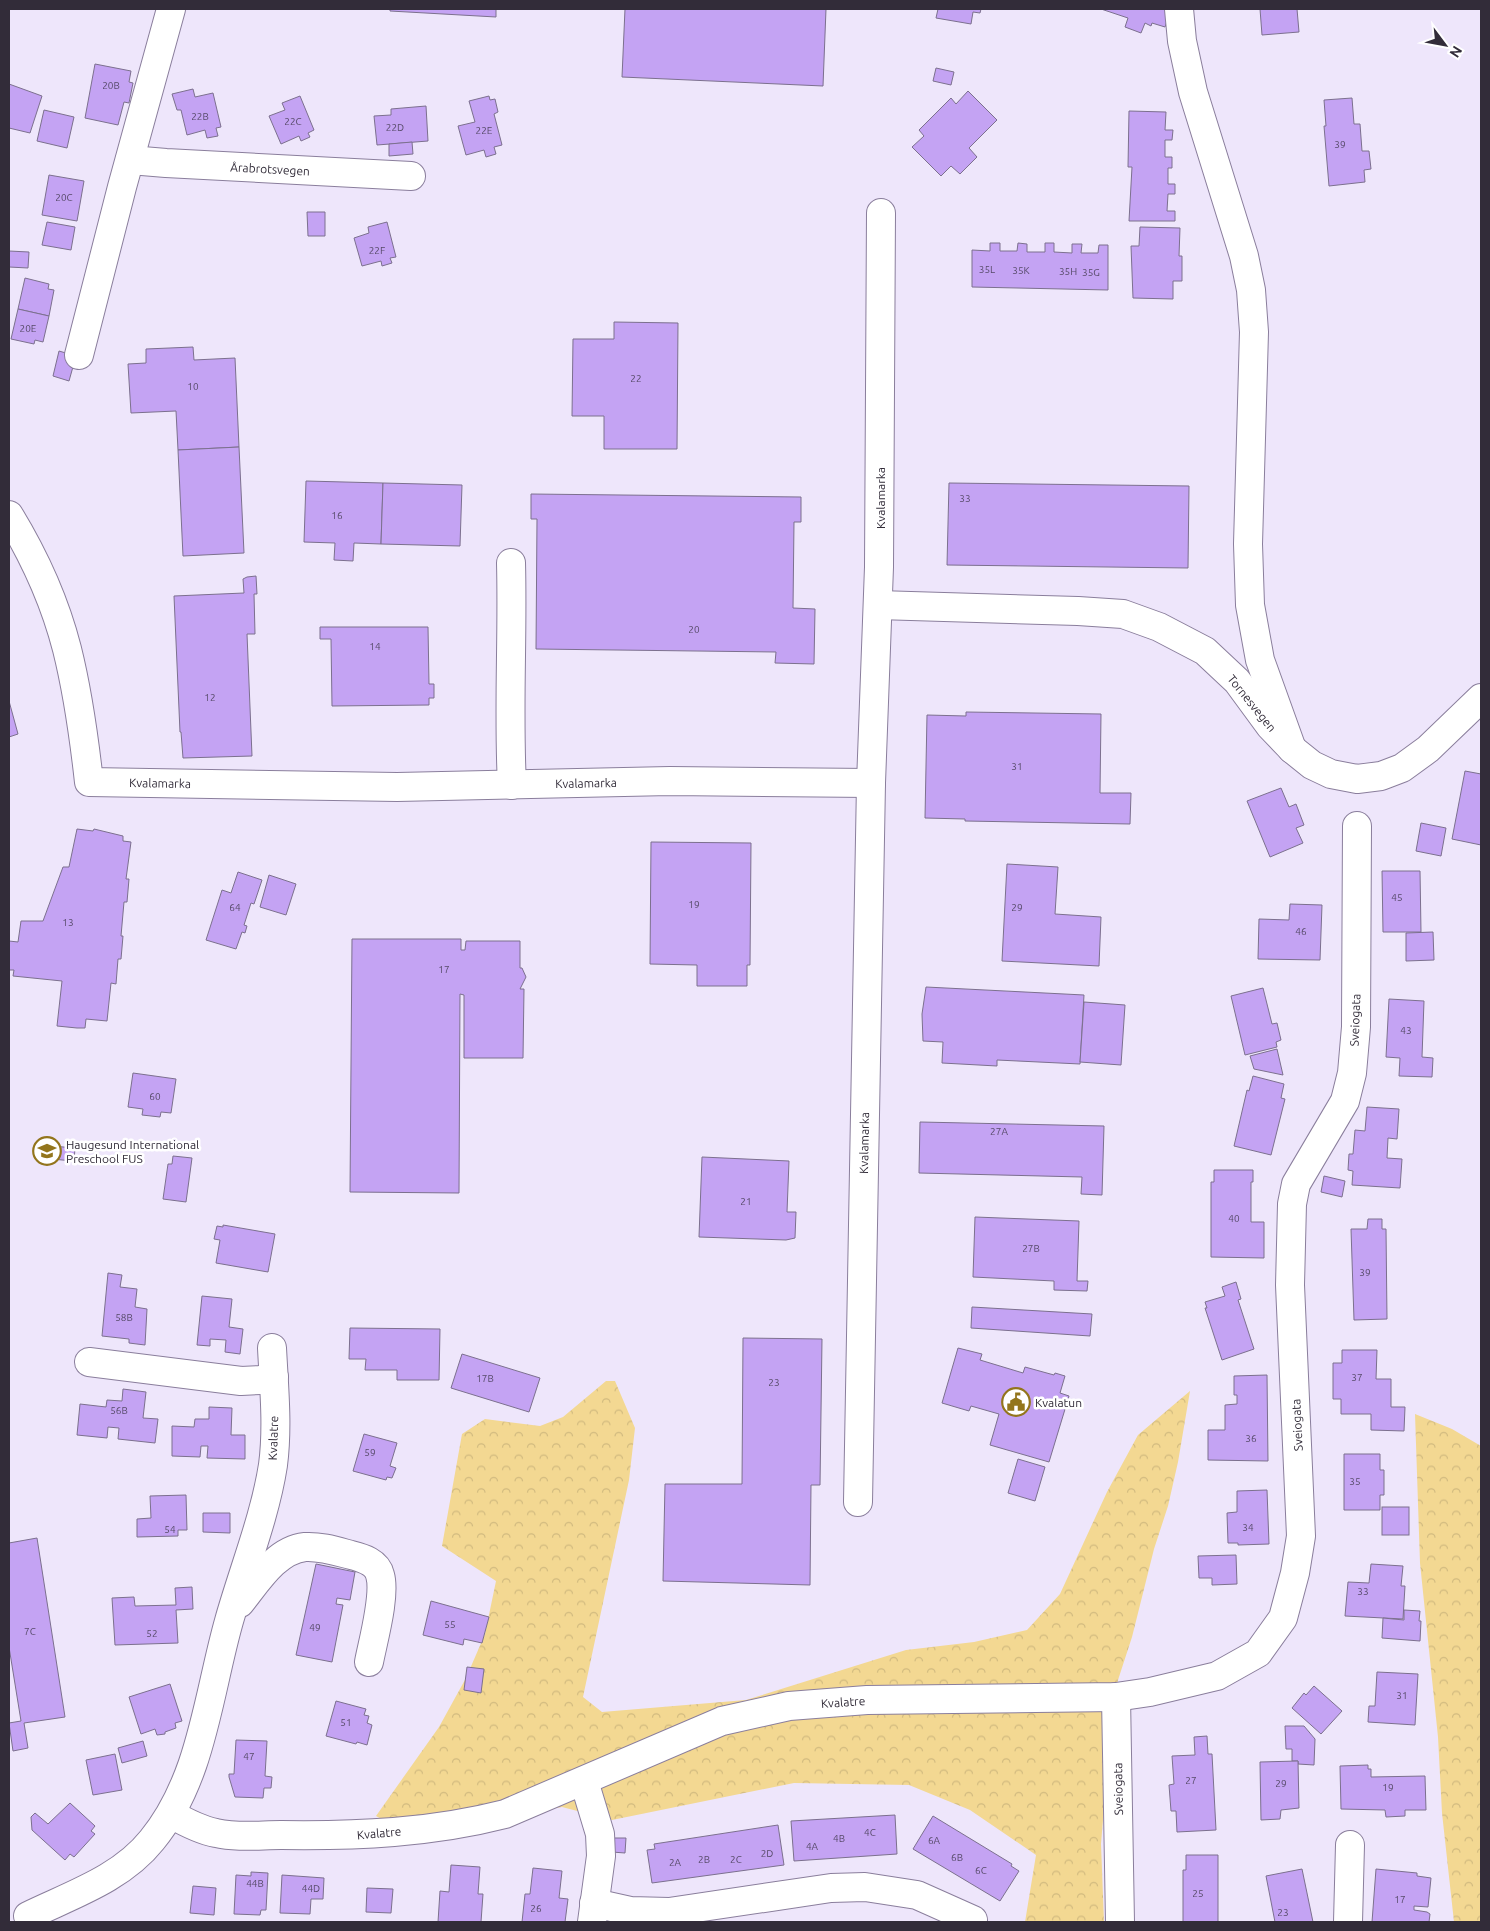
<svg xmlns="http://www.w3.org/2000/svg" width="1490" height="1931" font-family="Ubuntu,sans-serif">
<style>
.forest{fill:url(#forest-crowns)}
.building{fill:#c4a3f3;stroke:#7c708e}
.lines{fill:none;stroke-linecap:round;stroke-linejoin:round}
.minor-casing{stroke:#8a7e9c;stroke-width:30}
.minor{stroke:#fff;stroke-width:28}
.labels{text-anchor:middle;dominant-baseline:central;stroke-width:5;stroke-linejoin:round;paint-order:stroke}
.number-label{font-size:10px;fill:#564a68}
.street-label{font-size:12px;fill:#322c39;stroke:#fff}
.poi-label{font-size:12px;fill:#322c39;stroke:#fff;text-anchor:start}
</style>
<defs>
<pattern id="forest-crowns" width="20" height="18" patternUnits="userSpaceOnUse" patternTransform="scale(1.25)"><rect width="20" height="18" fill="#f3d892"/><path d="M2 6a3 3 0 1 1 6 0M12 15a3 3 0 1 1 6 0" fill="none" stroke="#d1ba7f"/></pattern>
</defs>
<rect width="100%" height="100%" fill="#eee6fb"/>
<g class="forest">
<path d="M606,1381H615L635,1428L629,1480L583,1697L602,1712L746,1700L906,1650L974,1642L1027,1630L1060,1594L1107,1492L1138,1435L1190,1391L1178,1462L1168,1506L1154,1549L1132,1637L1118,1680L1110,1735L1101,1844L1104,1922H1025L1036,1855L970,1810L909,1785L794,1783L612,1820L562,1807L477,1822L398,1828L376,1816L439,1727L466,1678L485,1634L496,1581L442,1546L462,1434L485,1419L540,1426L563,1417Z"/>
<path d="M1415,1414L1452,1429L1481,1446V1922H1454L1442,1813L1438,1737L1420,1563Z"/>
</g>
<g class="building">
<path d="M390,9H496V17L390,11Z"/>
<path d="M625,9H826L823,86L622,77Z"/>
<path d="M938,9H981L980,13L973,12L971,24L936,18Z"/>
<path d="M1101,9H1171L1165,27L1152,23L1151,26L1145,23L1141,33L1125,27L1128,18Z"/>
<path d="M1260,9H1297L1299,32L1262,35Z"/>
<path d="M95,64L131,71L129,82L133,83L129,103L124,102L118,125L85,118Z"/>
<path d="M936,68L954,72L951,85L933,81Z"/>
<path d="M9,84L42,96L30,133L9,128Z"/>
<path d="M193,89L195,97L213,93L221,127L216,128L218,136L207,138L205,130L187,135L181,110H177L172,94Z"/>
<path d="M968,91L997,120L969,148L977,157L960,174L951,166L941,176L912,147L924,136L919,130L951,98L956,104Z"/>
<path d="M300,96L314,130L308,133L310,137L301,141L299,136L281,144L269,116L285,110L282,103Z"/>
<path d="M489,96L490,100L495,99L498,112L494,114L502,145L494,147L496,154L486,157L484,150L466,155L458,126L475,122L469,101Z"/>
<path d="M1352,98L1354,124H1360L1362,151H1369L1371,169L1364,170L1365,182L1329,186L1324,126H1326L1324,100Z"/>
<path d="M426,106L428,141L377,145L374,116L391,115V109Z"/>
<path d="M44,110L74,117L67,148L37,141Z"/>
<path d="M1129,111L1166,112L1165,130H1173L1172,140H1165V157H1172V168H1168V184H1175V194H1168L1167,211H1175V221H1129L1132,167H1128Z"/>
<path d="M412,142L413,154L389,156V144Z"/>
<path d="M49,175L84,181L77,221L42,215Z"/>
<path d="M307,212H325V236H308Z"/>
<path d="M47,222L75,227L71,250L42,245Z"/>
<path d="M387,222L396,257L390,258L392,263L382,266L381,261L362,266L354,238L369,233L368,227Z"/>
<path d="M1140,227L1180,228L1179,256H1182V281H1173V299L1133,298L1131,246H1139Z"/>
<path d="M990,243H1000V251H1017L1018,243L1027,244V252H1045V243H1054V252L1072,253V244H1082L1081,253H1098L1099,245H1108V290L972,287V250L990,251Z"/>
<path d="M9,251L29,252L28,268L9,267Z"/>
<path d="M25,278L49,284L48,289L54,290L49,316L18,309Z"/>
<path d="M18,309L49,316L43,342L35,340L34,344L11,339Z"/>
<path d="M614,322L678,323L677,449H604V416H572L573,339H614Z"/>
<path d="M193,347L194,360L235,358L239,447L178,450L176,411L131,413L128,364L146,363V349Z"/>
<path d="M59,351L76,356L69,381L53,376Z"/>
<path d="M239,447L244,553L183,556L178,450Z"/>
<path d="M306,481L383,483L381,544L354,543L353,561L334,560L335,543L304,542Z"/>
<path d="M383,483L462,485L460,546L381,544Z"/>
<path d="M949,483L1189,486L1188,568L947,565Z"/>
<path d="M531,494L801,497V522H794L793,608L815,609L814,664L775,663L776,652L536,649L537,519H531Z"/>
<path d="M256,576L257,594H254L255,634H247L252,756L183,758L181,732H180L174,596L244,593L243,579L247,577Z"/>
<path d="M320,627H428L429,684H434V698H429V705L332,706L331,639H320Z"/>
<path d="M9,701L18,734L9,737Z"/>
<path d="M966,712L1101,714L1100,793H1131L1130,824L965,821V819L925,818L927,715L966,716Z"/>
<path d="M1465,771L1481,774V845L1452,839Z"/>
<path d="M1281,788L1289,807L1296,804L1304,825L1296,828L1303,843L1270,857L1247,801Z"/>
<path d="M1421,823L1446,828L1441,856L1416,851Z"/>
<path d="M77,829L93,831L94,829L123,836V841L131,842L126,879H129L127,902H124L121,936H123L121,959H118L116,984L111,983L107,1021L86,1019L85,1028H77L57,1026L62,981L13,976L14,970H9V941L18,942L21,921H43L63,867H69Z"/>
<path d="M651,842L751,843L750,965H747V986H697V965L650,964Z"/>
<path d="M1007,864L1058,867L1055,914L1101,917L1099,966L1002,961Z"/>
<path d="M1382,871H1420L1421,932H1383Z"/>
<path d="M238,872L262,880L254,904L251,903L244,925L247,926L245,933L242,932L236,949L206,940L222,890L231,893Z"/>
<path d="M269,875L296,884L286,915L260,907Z"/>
<path d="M1290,904L1322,905L1320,960L1258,959L1259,919L1289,920Z"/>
<path d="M1433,932L1434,960L1406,961V933Z"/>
<path d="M352,939H461V950H465L466,941H520V968H522L526,977L520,989H524L523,1058H464V995L460,994L459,1193L350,1192Z"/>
<path d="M926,987L1084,995L1080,1064L997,1060V1066L942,1063L943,1042L923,1041L922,1014Z"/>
<path d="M1263,988L1272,1024L1277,1023L1281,1040L1276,1042L1277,1047L1245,1055L1231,996Z"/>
<path d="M1389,999L1424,1001L1422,1057L1433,1058L1432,1077L1399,1076L1400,1058L1386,1057Z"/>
<path d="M1084,1002L1125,1005L1121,1065L1080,1062Z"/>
<path d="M1277,1049L1283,1075L1254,1069L1250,1056Z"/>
<path d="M133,1073L176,1079L171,1113L161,1112L160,1117L142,1115L143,1109L128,1107Z"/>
<path d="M1253,1076L1284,1084L1281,1098L1285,1099L1271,1155L1234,1146L1247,1090L1249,1091Z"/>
<path d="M1367,1107L1399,1109L1397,1139L1388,1138L1387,1158L1402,1159L1400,1188L1352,1185L1353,1171L1348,1170L1349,1154H1353L1355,1130L1365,1131Z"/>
<path d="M920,1122L1104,1126L1102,1195L1081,1194L1082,1177L919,1173Z"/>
<path d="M52,1146L75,1148L74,1161L51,1159Z"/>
<path d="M173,1156L192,1158L186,1202L163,1199L168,1164H172Z"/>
<path d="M702,1157L789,1161L787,1212H796L795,1238L786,1240L699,1237Z"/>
<path d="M1214,1170H1253V1182H1251V1222H1264V1258L1211,1257V1182H1214Z"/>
<path d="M1324,1176L1345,1181L1342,1197L1321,1192Z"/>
<path d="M975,1217L1079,1221L1077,1281H1088L1087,1291L1054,1290V1281L973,1277Z"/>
<path d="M1368,1219H1382V1229H1386L1387,1319L1354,1320L1351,1229H1367Z"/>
<path d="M223,1225L275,1234L268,1272L216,1263L220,1240L214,1239L217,1226L223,1227Z"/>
<path d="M108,1273L122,1275L120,1287L137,1289L135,1307L147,1309L145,1345L129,1343V1339L102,1336Z"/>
<path d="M1236,1282L1241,1299L1238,1300L1254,1349L1222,1360L1205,1308H1207L1205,1302L1225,1296L1222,1287Z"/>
<path d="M202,1296L232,1299L229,1327L243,1329L240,1354L225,1352L226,1340L210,1339V1346L197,1345Z"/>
<path d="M972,1307L1092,1314L1090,1336L971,1328Z"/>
<path d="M350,1328L440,1329L439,1380H397V1370H365L366,1359H349Z"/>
<path d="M743,1338L822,1339L820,1485H811L810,1585L663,1581L665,1484H742Z"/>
<path d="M958,1348L982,1354L980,1360L1023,1373L1025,1367L1054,1375L1055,1373L1065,1376L1060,1393L1069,1396L1049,1462L990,1445L999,1414L971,1406L969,1411L942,1403Z"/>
<path d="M1342,1350H1377L1376,1379H1391V1407H1405L1404,1431L1371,1430V1414H1341V1399H1333V1363H1342Z"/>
<path d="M462,1354L540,1378L529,1412L451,1388Z"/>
<path d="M1267,1375L1268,1461L1208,1460V1430H1225V1405L1237,1404V1395H1234V1376Z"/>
<path d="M123,1389L146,1392L143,1418L158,1419L155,1443L118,1439L119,1428L108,1427L107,1438L77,1435L80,1404L106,1407L107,1400L122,1401Z"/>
<path d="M209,1407L232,1408L231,1435H245V1459L207,1458L208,1446H201L200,1457L172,1456V1426L194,1427L195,1419H209Z"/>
<path d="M364,1434L397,1443L390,1466L396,1468L392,1478L387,1477L386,1480L353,1471Z"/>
<path d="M1344,1454H1380V1470H1384V1495H1380V1510H1344Z"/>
<path d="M1018,1459L1045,1467L1035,1501L1008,1493Z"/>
<path d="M1267,1490L1269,1544L1238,1545V1543H1228L1227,1513L1237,1512V1491Z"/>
<path d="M186,1495L187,1530H178V1536L137,1537V1519L151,1518L150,1496Z"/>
<rect x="1382" y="1507" width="27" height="28"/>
<path d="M203,1513H230V1533L203,1532Z"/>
<path d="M37,1538L65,1717L24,1723L28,1748L13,1751L9,1723L21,1721L9,1647V1543Z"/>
<path d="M1236,1555L1237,1584L1212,1585V1578H1199L1198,1556Z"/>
<path d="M316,1564L355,1572L350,1600L337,1598L336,1604L343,1605L332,1662L296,1655Z"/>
<path d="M1371,1564L1403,1566L1401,1586H1405L1403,1619L1345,1616L1348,1582L1369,1583Z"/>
<path d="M192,1587L193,1609L176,1610L178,1643L115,1645L112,1598L134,1597L135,1606L176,1605L175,1588Z"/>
<path d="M431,1601L489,1617L482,1643L464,1639L463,1645L423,1635Z"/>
<path d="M1404,1610L1420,1611L1419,1621H1421L1420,1641L1382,1638L1383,1618L1404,1620Z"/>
<path d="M467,1667L484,1669L481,1693L464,1690Z"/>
<path d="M1377,1672L1418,1674L1415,1725L1368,1722L1369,1706H1375Z"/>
<path d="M170,1684L182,1721L175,1723L176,1728L165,1732V1734L157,1735L155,1729L141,1734L129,1697Z"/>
<path d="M1314,1686L1342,1711L1321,1734L1292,1708L1304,1693L1306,1695Z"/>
<path d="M336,1701L366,1709L364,1715L369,1716L367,1723L372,1725L367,1745L357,1742L356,1744L326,1736Z"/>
<path d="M1285,1726H1304L1315,1739L1314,1765L1298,1764V1761H1292V1749H1286Z"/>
<path d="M1207,1736L1208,1754H1212L1216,1830L1177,1832L1176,1811H1171L1169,1785L1174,1784L1172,1756L1195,1755L1194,1737Z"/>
<path d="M236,1740L267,1741L265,1776L272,1777L271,1788H264L263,1798L235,1797L229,1777V1774H234Z"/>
<path d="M143,1741L147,1756L122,1763L118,1748Z"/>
<path d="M115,1754L122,1790L93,1795L86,1760Z"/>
<path d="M1298,1761L1299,1808L1281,1810L1280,1819L1261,1820L1260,1762Z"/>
<path d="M1368,1765V1769H1371V1777L1425,1776L1426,1810H1405V1816L1386,1817L1385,1810L1341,1809L1340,1766Z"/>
<path d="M70,1803L95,1826L91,1831L95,1834L74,1857L70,1854L65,1860L32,1830L31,1817L35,1813L48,1824Z"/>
<path d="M895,1815L897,1854L794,1861L791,1821Z"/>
<path d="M933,1816L1012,1864L1011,1866L1019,1871L1000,1901L913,1849Z"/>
<path d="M778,1825L784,1865L652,1883L647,1850L655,1849L654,1844Z"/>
<path d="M613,1838H626L625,1853L612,1852Z"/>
<path d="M1186,1855H1218V1922H1183V1870H1186Z"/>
<path d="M451,1865L480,1867L478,1894H483L481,1922H438L440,1891L449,1892Z"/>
<path d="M533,1868L562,1871L559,1898L568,1899L565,1922H522L525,1894H530Z"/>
<path d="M1302,1869L1313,1922H1275L1266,1876Z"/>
<path d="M1376,1869L1417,1873V1876L1431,1878L1428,1907L1414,1906V1910L1427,1912L1430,1914L1429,1922H1372Z"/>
<path d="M251,1872L268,1873L266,1910H261L260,1915L234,1914L236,1875L251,1876Z"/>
<path d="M282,1875L324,1878L323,1899H311L310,1914L280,1913Z"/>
<path d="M193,1886L216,1888L214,1915L190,1913Z"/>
<path d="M367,1888L393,1889L391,1913L366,1912Z"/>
</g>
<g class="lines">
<defs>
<g id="minor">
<path d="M1179,9L1182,41L1193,92L1244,256L1251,290L1254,332L1248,544L1250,605L1260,660L1292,749"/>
<path d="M130,160L166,163L411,176"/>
<path d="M79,355L122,187L171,9"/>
<path d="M9,515C34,556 55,602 67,649C78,693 84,737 89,782L397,787L670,781L871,783"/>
<path d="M511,563C513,637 508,711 512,785"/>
<path d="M878,605L1078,611L1123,614L1159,627L1205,651L1237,681L1270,726L1292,749L1312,765L1331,774L1357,779L1381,776L1402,768L1428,749L1481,698"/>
<path d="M89,1362L241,1381L261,1380L274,1377"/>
<path d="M858,1502L871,783L879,567L881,213"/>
<path d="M240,1603C257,1582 276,1550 305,1547C320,1546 336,1551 351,1555C363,1558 377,1562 380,1575C386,1595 373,1641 369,1662"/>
<path d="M1116,1697L1120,1922"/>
<path d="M584,1781L600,1834L601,1856L592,1922"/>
<path d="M171,1814C185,1822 200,1830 216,1833C237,1838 260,1835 281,1835C357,1836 431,1833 505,1814L722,1721L789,1706L867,1700L1116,1697L1150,1692L1217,1676L1258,1653L1283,1618L1295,1573L1301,1536L1290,1285L1292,1204L1296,1184L1345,1101L1352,1073L1356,1027L1357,826"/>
<path d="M594,1903L630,1911L669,1912L831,1888L865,1887L917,1895L973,1920"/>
<path d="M28,1916C71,1895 121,1879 152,1840C202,1779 208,1695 229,1621C243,1571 265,1517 273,1465C278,1427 274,1387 272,1348"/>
<path d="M1348,1922L1350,1845"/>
</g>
</defs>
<use href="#minor" class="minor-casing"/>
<use href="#minor" class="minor"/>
</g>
<defs>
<symbol id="school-ring" viewBox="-11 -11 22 22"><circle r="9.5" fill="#fff" stroke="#93751c" stroke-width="1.5"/><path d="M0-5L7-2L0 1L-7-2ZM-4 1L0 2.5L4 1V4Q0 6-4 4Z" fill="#93751c"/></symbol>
<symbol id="civic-ring" viewBox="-11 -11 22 22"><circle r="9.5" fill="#fff" stroke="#93751c" stroke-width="1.5"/><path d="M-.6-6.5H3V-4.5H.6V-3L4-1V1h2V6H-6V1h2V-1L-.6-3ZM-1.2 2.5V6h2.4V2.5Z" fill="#93751c"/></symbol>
</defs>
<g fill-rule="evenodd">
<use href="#school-ring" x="31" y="1135" width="32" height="32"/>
<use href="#civic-ring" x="1000" y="1386" width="32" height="32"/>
</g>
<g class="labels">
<g class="number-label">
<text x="111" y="85">20B</text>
<text x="200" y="116">22B</text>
<text x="293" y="121">22C</text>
<text x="395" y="127">22D</text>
<text x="484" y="130">22E</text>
<text x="1340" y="144">39</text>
<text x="64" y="197">20C</text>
<text x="377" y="250">22F</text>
<text x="987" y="269">35L</text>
<text x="1021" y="270">35K</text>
<text x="1068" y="271">35H</text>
<text x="1091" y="272">35G</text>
<text x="28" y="328">20E</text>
<text x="636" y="378">22</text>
<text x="193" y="386">10</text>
<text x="965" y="498">33</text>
<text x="337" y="515">16</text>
<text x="694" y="629">20</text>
<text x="375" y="646">14</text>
<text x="210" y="697">12</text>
<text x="1017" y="766">31</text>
<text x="1397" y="897">45</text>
<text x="694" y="904">19</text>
<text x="235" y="907">64</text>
<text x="1017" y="907">29</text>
<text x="68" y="922">13</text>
<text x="1301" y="931">46</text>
<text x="444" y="969">17</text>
<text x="1406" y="1030">43</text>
<text x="155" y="1096">60</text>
<text x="999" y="1131">27A</text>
<text x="746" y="1201">21</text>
<text x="1234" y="1218">40</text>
<text x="1031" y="1248">27B</text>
<text x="1365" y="1272">39</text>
<text x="124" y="1317">58B</text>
<text x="1357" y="1377">37</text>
<text x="485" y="1378">17B</text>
<text x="774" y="1382">23</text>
<text x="119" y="1410">56B</text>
<text x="1251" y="1438">36</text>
<text x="370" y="1452">59</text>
<text x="1355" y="1481">35</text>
<text x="1248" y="1527">34</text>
<text x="170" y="1529">54</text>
<text x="1363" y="1591">33</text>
<text x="450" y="1624">55</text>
<text x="315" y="1627">49</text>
<text x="30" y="1631">7C</text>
<text x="152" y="1633">52</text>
<text x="1402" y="1695">31</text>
<text x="346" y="1722">51</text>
<text x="249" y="1756">47</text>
<text x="1191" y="1780">27</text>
<text x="1281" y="1783">29</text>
<text x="1388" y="1787">19</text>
<text x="870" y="1832">4C</text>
<text x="839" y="1838">4B</text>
<text x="934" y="1840">6A</text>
<text x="812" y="1846">4A</text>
<text x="767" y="1853">2D</text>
<text x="957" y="1857">6B</text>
<text x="704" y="1859">2B</text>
<text x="736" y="1859">2C</text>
<text x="675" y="1862">2A</text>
<text x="981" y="1870">6C</text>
<text x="255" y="1883">44B</text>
<text x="311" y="1888">44D</text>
<text x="1198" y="1893">25</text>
<text x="1400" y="1899">17</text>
<text x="536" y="1908">26</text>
<text x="1283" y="1912">23</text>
</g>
<g class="street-label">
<text transform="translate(270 169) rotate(3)">Årabrotsvegen</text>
<text transform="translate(880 498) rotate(-90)">Kvalamarka</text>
<text transform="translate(1252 703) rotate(51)">Tornesvegen</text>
<text transform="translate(160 783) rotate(1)">Kvalamarka</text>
<text transform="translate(586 783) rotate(-1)">Kvalamarka</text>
<text transform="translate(1355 1020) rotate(-88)">Sveiogata</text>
<text transform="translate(864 1143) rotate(-89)">Kvalamarka</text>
<text transform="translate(1297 1425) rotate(-93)">Sveiogata</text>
<text transform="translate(273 1438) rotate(-88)">Kvalatre</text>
<text transform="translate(843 1702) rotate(-4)">Kvalatre</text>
<text transform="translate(1118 1789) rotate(-91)">Sveiogata</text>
<text transform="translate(379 1833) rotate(-5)">Kvalatre</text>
</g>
<g class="poi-label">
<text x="66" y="1144">Haugesund International<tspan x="66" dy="14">Preschool FUS</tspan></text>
<text x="1035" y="1402">Kvalatun</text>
</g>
</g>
<rect width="1490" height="1931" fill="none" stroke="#322c39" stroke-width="20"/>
<g transform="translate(1445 45) rotate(122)" stroke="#ffffff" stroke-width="4" paint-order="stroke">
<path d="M0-4L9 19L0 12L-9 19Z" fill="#322c39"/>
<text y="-8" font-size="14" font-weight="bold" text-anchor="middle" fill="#322c39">N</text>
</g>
</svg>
